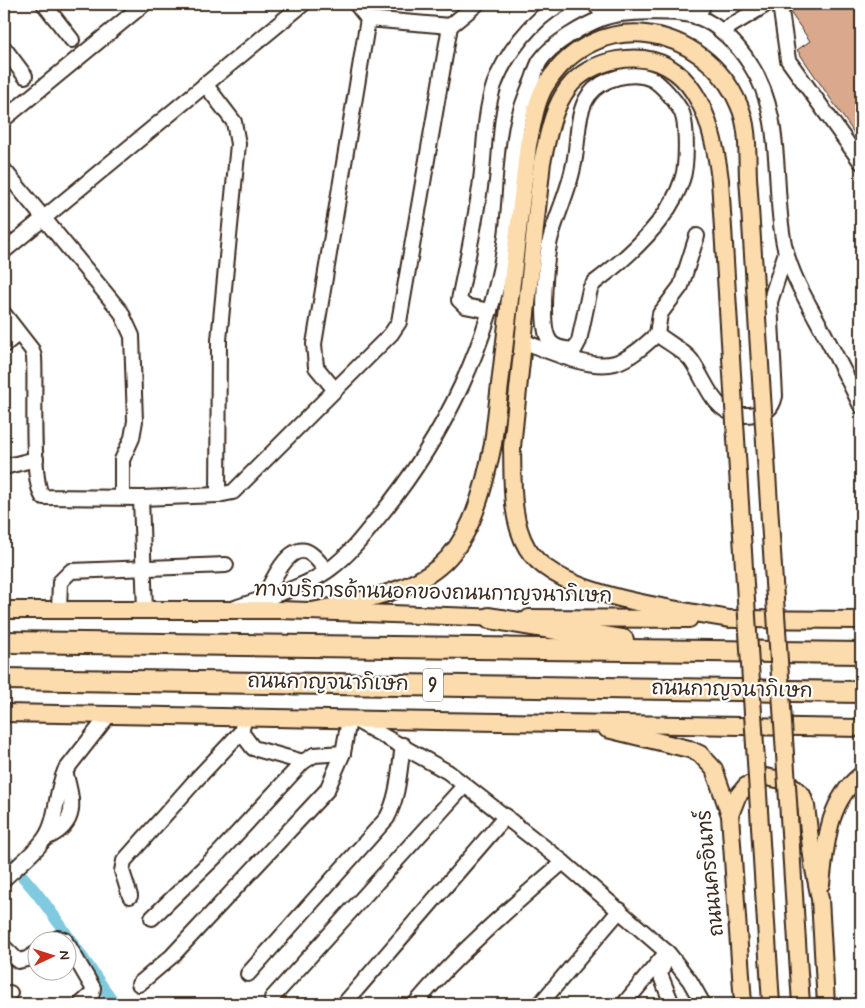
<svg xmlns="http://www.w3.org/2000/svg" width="865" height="1008" font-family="Mynerve,'Playpen Sans Thai',sans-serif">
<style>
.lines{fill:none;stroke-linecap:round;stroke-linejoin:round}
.canal{stroke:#7fcadf;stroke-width:12}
.building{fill:#daa98d;stroke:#3b2a1e}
.minor-casing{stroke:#3b2a1e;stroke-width:18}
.major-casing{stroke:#3b2a1e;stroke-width:20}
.highway-casing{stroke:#3b2a1e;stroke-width:24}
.minor{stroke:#fff;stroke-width:14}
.major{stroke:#fcdcac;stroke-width:16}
.highway{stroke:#fcdcac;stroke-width:20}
.major-bridge-casing{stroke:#3b2a1e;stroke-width:20;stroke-linecap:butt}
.major-bridge{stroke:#fcdcac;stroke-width:16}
.labels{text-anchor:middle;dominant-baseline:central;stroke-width:4.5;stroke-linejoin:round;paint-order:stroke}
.shield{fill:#fff;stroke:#766a62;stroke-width:1}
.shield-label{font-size:19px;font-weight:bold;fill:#3b2a1e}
.street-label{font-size:20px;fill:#3b2a1e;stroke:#fff}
</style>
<rect width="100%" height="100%" fill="#fff"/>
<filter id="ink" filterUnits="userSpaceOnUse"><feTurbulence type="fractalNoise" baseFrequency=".02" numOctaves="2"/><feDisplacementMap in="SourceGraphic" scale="10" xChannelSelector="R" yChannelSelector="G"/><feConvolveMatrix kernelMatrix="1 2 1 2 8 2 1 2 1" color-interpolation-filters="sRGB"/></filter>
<g filter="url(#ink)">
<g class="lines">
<path class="canal" d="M4,857C49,900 78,955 115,1004"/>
</g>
<path class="building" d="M802,4H861V143L797,50L810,41L790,12Z"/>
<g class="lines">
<defs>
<g id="minor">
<path d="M44,4L72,40"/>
<path d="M356,4L368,19L450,26"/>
<path d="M595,4L605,17"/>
<path d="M780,4L788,60L861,162"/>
<path d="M697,17L704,4"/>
<path d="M722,31L767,4"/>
<path d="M4,48L25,76"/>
<path d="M205,84L234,122L238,144L219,340L218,495"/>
<path d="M4,119L144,4"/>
<path d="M4,170L121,312L132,336L135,421L132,438L122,460V497"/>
<path d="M4,251L303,4"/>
<path d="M490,311L465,306L459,300C467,260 476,220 481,180C485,149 484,115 494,85C505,55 532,19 561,4"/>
<path d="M4,314L32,350L34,357C36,383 30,482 43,497L141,498L218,495L233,492L391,334L399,322L450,26L477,4"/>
<path d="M657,334C668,343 682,349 691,360C709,385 714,422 755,414C768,411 772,409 775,396L770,302L786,252"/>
<path d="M525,342C549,351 589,370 615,363C631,358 645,345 657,334L660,314L681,286L697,236"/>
<path d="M4,345L18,334"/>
<path d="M570,358L579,341L590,289L594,283C627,258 669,221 682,180C687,167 688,121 680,109C674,99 662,85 652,79C632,70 602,78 589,95C575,114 579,146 573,168C568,193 556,216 550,240C546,258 540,323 548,338C552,348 564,349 574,350"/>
<path d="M335,390L316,367L314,344L368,19"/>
<path d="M4,467L36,459"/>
<path d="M141,498L145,610"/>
<path d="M264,597C271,584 290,538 311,554C317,558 322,566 327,571"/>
<path d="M235,608C266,597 303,589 330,569C349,555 363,537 378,518C444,438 492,339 506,236C511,199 510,157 518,121C521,107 527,93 533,79C535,73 537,66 540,61C551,44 584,25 603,18C621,11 679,10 698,17C719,25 738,45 750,64C785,116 772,185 784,244C790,272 804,296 817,320C832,348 847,377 861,406"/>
<path d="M59,610L60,582L71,571L226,565"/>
<path d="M355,720L448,772L563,862L669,954L690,981L703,1004"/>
<path d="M243,725L241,732L253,748L303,762"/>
<path d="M46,838C79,823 73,802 65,771"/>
<path d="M4,879C17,866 35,853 45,838C58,819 55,792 65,771L108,716"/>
<path d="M130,896L122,871L124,861L195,781L241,732"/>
<path d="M152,918L218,854L303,762L314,755L343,753"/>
<path d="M54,940L58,938L65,940"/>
<path d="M68,945L93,988L92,994L81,1004"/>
<path d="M4,947L18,961L27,959L38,952"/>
<path d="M666,959L660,974L672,1004"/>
<path d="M248,974L387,818C399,795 399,771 403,745"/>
<path d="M139,984L172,956L327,790L343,753L349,720"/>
<path d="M272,998L464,786"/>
<path d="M4,999L10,993"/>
<path d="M344,1004L506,816"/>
<path d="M415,1004C459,952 511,907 563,862"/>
<path d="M540,1004L620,910"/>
<path d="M624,1004L667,952"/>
</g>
<g id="major">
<path d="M720,180C713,121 693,47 617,60C599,63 579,73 568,88C552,109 548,137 542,162L512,447C513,479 510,519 527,548C556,597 677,609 730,619"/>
<path d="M4,610H281L502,618"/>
<path d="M312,611C436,586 467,573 493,444L528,145C533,125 535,101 547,83C598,5 704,24 739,105C749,127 747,154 748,177"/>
<path d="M529,618L689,619"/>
<path d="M734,619L861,620"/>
<path d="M4,713C290,720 575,722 861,728"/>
<path d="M607,729L689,749L700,754L714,769L730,815L743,1004"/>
<path d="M730,815L737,797L746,786L766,777L787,781L802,795L806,806L813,864L820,899L826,1004"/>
<path d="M821,884C826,844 827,802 861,775"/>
</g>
<g id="highway">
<path d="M489,618L623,640"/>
<path d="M4,642L861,653"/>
<path d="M4,679L861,692"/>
</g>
</defs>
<use href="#minor" class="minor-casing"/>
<use href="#major" class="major-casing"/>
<use href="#highway" class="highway-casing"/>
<use href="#minor" class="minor"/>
<use href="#major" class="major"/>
<use href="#highway" class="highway"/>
<defs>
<g id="major-bridge">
<path d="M748,177L801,1004"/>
<path d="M720,180L771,1004"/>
</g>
</defs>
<use href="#major-bridge" class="major-bridge-casing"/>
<use href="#major-bridge" class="major-bridge"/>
</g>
</g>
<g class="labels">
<rect class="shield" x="423" y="668.5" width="20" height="33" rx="4"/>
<g class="shield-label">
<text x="433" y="685">9</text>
</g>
<g class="street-label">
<text transform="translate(433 593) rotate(1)">ทางบริการด้านนอกของถนนกาญจนาภิเษก</text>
<text transform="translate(328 683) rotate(1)">ถนนกาญจนาภิเษก</text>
<text transform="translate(732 690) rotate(1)">ถนนกาญจนาภิเษก</text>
<text transform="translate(711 873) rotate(-96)">ถนนนครอินทร์</text>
</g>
</g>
<rect width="865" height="1008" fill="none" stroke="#fff" stroke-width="20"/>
<rect x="10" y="10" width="845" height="988" fill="none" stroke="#3b2a1e" stroke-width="2" filter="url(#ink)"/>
<g transform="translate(52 956) rotate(86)"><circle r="24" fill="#ffffff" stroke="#b1aaa5"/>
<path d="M0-4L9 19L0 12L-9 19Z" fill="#c8321e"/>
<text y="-8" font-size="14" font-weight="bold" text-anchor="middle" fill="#3b2a1e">N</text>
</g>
</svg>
